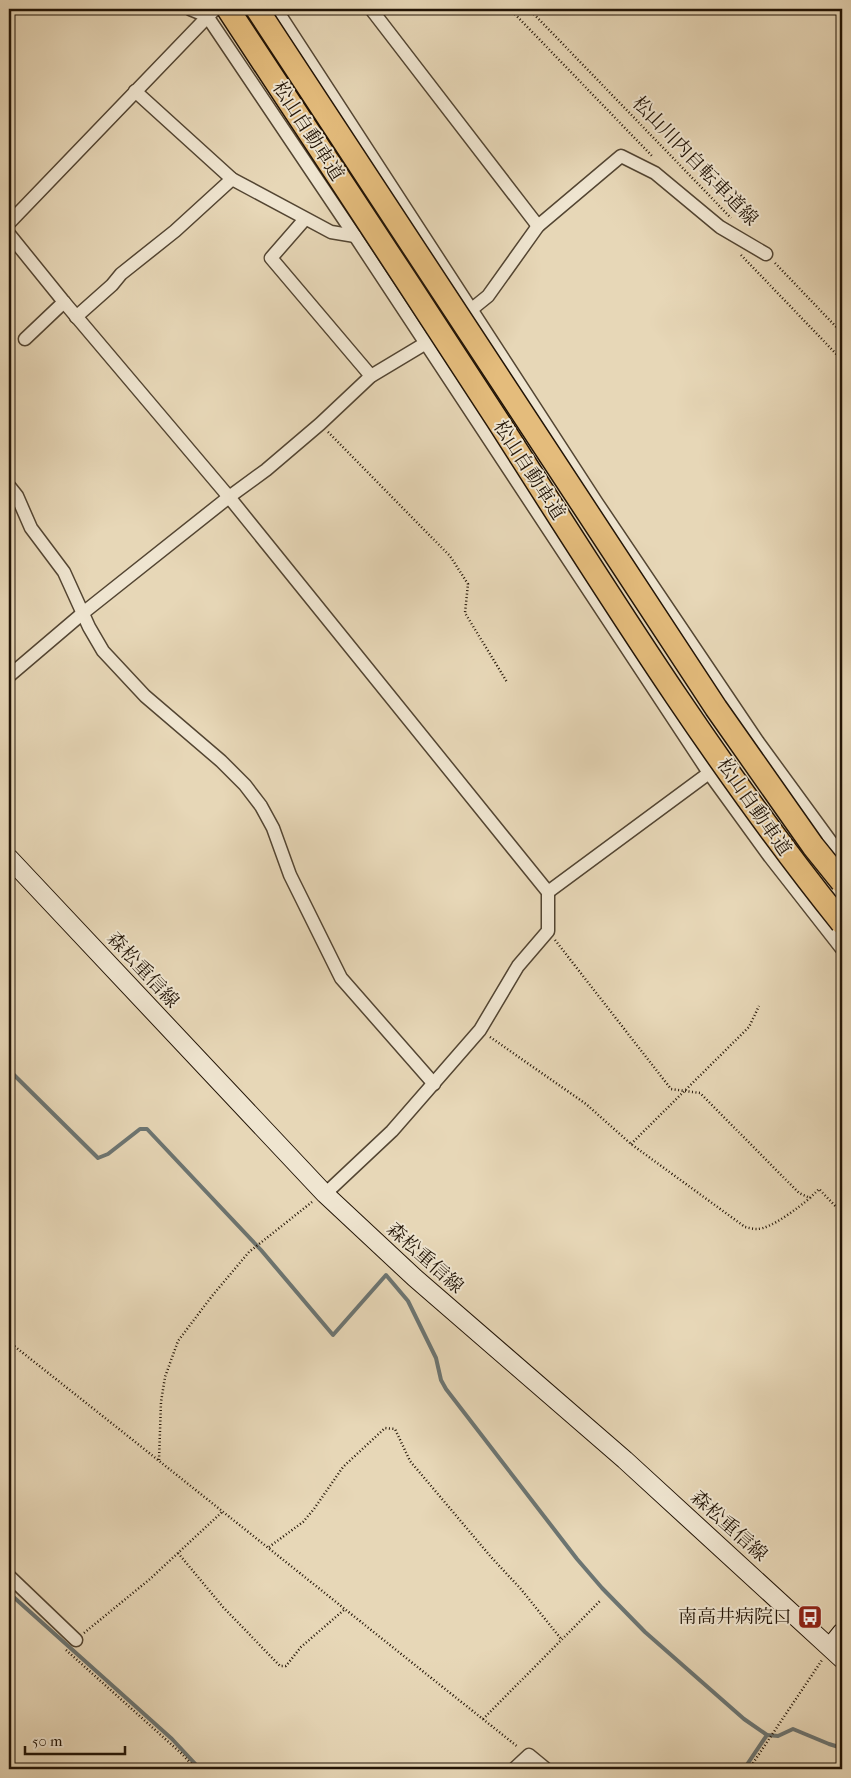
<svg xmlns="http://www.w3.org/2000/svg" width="851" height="1778" font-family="'IM FELL French Canon','Noto Serif JP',serif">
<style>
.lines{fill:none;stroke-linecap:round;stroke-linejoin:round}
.stream{stroke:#6c7572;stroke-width:4}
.street-casing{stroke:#534532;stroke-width:15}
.secondary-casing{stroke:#221406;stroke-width:20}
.path{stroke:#221406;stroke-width:2.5;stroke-dasharray:1 2.5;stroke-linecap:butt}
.street{stroke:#efe5d0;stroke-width:12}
.secondary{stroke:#efe5d0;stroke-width:18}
.highway-bridge-casing{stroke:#221406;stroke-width:25;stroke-linecap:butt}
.highway-bridge{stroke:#e4bc7c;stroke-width:22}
.labels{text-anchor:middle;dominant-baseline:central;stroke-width:4;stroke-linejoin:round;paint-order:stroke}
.street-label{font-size:19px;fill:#221406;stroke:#efe5d0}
.poi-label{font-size:19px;fill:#221406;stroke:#efe5d0;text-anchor:end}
</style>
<rect width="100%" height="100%" fill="#e7d7b7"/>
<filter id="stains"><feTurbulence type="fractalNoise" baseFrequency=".004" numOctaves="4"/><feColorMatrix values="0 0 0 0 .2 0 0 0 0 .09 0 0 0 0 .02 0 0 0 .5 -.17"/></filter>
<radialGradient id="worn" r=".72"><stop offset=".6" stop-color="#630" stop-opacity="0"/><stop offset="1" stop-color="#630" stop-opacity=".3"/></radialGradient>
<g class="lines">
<g class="stream">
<path d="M9,1070L98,1158L108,1154L140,1129H147L261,1250L333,1335L386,1275L408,1301L436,1358L441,1380L446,1389L577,1559L602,1588L645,1632L744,1719L767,1735L778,1736L793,1729L829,1744L842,1748"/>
<path d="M9,1593L172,1739L200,1769"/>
<path d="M744,1769L767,1735"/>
</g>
<defs>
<g id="street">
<path d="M190,9L207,16L355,236L709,773L770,857L842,949"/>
<path d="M276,9L597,503L758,742L842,857"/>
<path d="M371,9L538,226"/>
<path d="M135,91L232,179L331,232L355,236"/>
<path d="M305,219L271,258L371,376"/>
<path d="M9,223L215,9"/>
<path d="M9,234L64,302L229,497L548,892V931L518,966L480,1030L392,1131L325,1194"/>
<path d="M467,313L488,296L538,226L621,156L655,173L720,227L766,254"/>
<path d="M76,317L112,285L121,274L175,231L232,179"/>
<path d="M25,339L64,302"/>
<path d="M9,486L17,496L31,528L64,572L89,627L103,651L145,696L221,761L245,785L261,806L273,828L290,875L341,978L434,1084"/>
<path d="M9,676L83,613L229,497L266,470L320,424L371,376L431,340"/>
<path d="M548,892L709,773"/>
<path d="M9,1576L76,1640"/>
<path d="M514,1769L529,1755L546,1769"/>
</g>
<g id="secondary">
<path d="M9,858L325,1194L415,1278L625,1460L842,1659"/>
<path d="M830,1647L842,1632"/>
</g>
</defs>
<use href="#street" class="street-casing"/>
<use href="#secondary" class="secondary-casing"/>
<g class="path">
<path d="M510,9L652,156"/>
<path d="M529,9L731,218"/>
<path d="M741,255L842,360"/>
<path d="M775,263L842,333"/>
<path d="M328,432L450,556L468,584L465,613L507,682"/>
<path d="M555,940L671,1089L700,1093L799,1193L810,1198L819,1189L842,1213"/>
<path d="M490,1037L586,1104L631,1144L745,1227C749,1228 753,1229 757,1229C771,1229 799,1207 810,1198"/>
<path d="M631,1144L749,1027L759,1006"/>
<path d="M9,1342C179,1476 348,1612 518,1747"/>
<path d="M159,1460L161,1402L165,1377L178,1341L212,1296L249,1252L312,1202"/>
<path d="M269,1547L303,1522L314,1509L343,1467L385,1428L395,1429L410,1461L491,1557L520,1588L562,1640"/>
<path d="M178,1553L223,1607L280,1666H286L301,1647L345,1609"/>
<path d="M84,1633L150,1579L222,1512"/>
<path d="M66,1650L182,1754L196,1769"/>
<path d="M483,1719L601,1600"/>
<path d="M749,1769L822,1660"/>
</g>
<use href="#street" class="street"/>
<use href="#secondary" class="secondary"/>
<defs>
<g id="highway-bridge">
<path d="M228,9C317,146 409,283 498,421C607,592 715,765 842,923"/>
<path d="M257,9L716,708L813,846L842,882"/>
</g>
</defs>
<use href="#highway-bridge" class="highway-bridge-casing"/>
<use href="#highway-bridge" class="highway-bridge"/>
</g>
<defs>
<symbol id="bus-square" viewBox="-11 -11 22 22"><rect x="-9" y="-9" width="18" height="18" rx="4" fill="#8f2418" stroke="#efe5d0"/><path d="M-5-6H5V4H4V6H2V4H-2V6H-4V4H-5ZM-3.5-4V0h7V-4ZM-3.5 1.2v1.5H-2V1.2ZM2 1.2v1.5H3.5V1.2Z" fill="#fff"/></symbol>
</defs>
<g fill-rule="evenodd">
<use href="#bus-square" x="796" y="1603" width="28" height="28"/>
</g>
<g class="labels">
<g class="street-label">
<text transform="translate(308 131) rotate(57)">松山自動車道</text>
<text transform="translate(695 161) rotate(46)">松山川内自転車道線</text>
<text transform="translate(529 470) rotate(57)">松山自動車道</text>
<text transform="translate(754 807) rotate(55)">松山自動車道</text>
<text transform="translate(143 970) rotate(47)">森松重信線</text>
<text transform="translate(425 1258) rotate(42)">森松重信線</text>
<text transform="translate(729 1526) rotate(42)">森松重信線</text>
</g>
<g class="poi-label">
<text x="792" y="1617">南高井病院口</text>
</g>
</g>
<rect width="851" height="1778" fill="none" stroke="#e7d7b7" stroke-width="30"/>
<rect x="10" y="10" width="831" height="1758" fill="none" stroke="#221406" stroke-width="2.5"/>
<rect x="15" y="15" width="821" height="1748" fill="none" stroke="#221406"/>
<path d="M25 1746v8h100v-8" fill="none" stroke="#221406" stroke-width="2.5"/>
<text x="32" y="1746" font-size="15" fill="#221406" stroke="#efe5d0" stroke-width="4" paint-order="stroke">50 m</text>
<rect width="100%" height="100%" filter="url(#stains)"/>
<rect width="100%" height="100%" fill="url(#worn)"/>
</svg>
